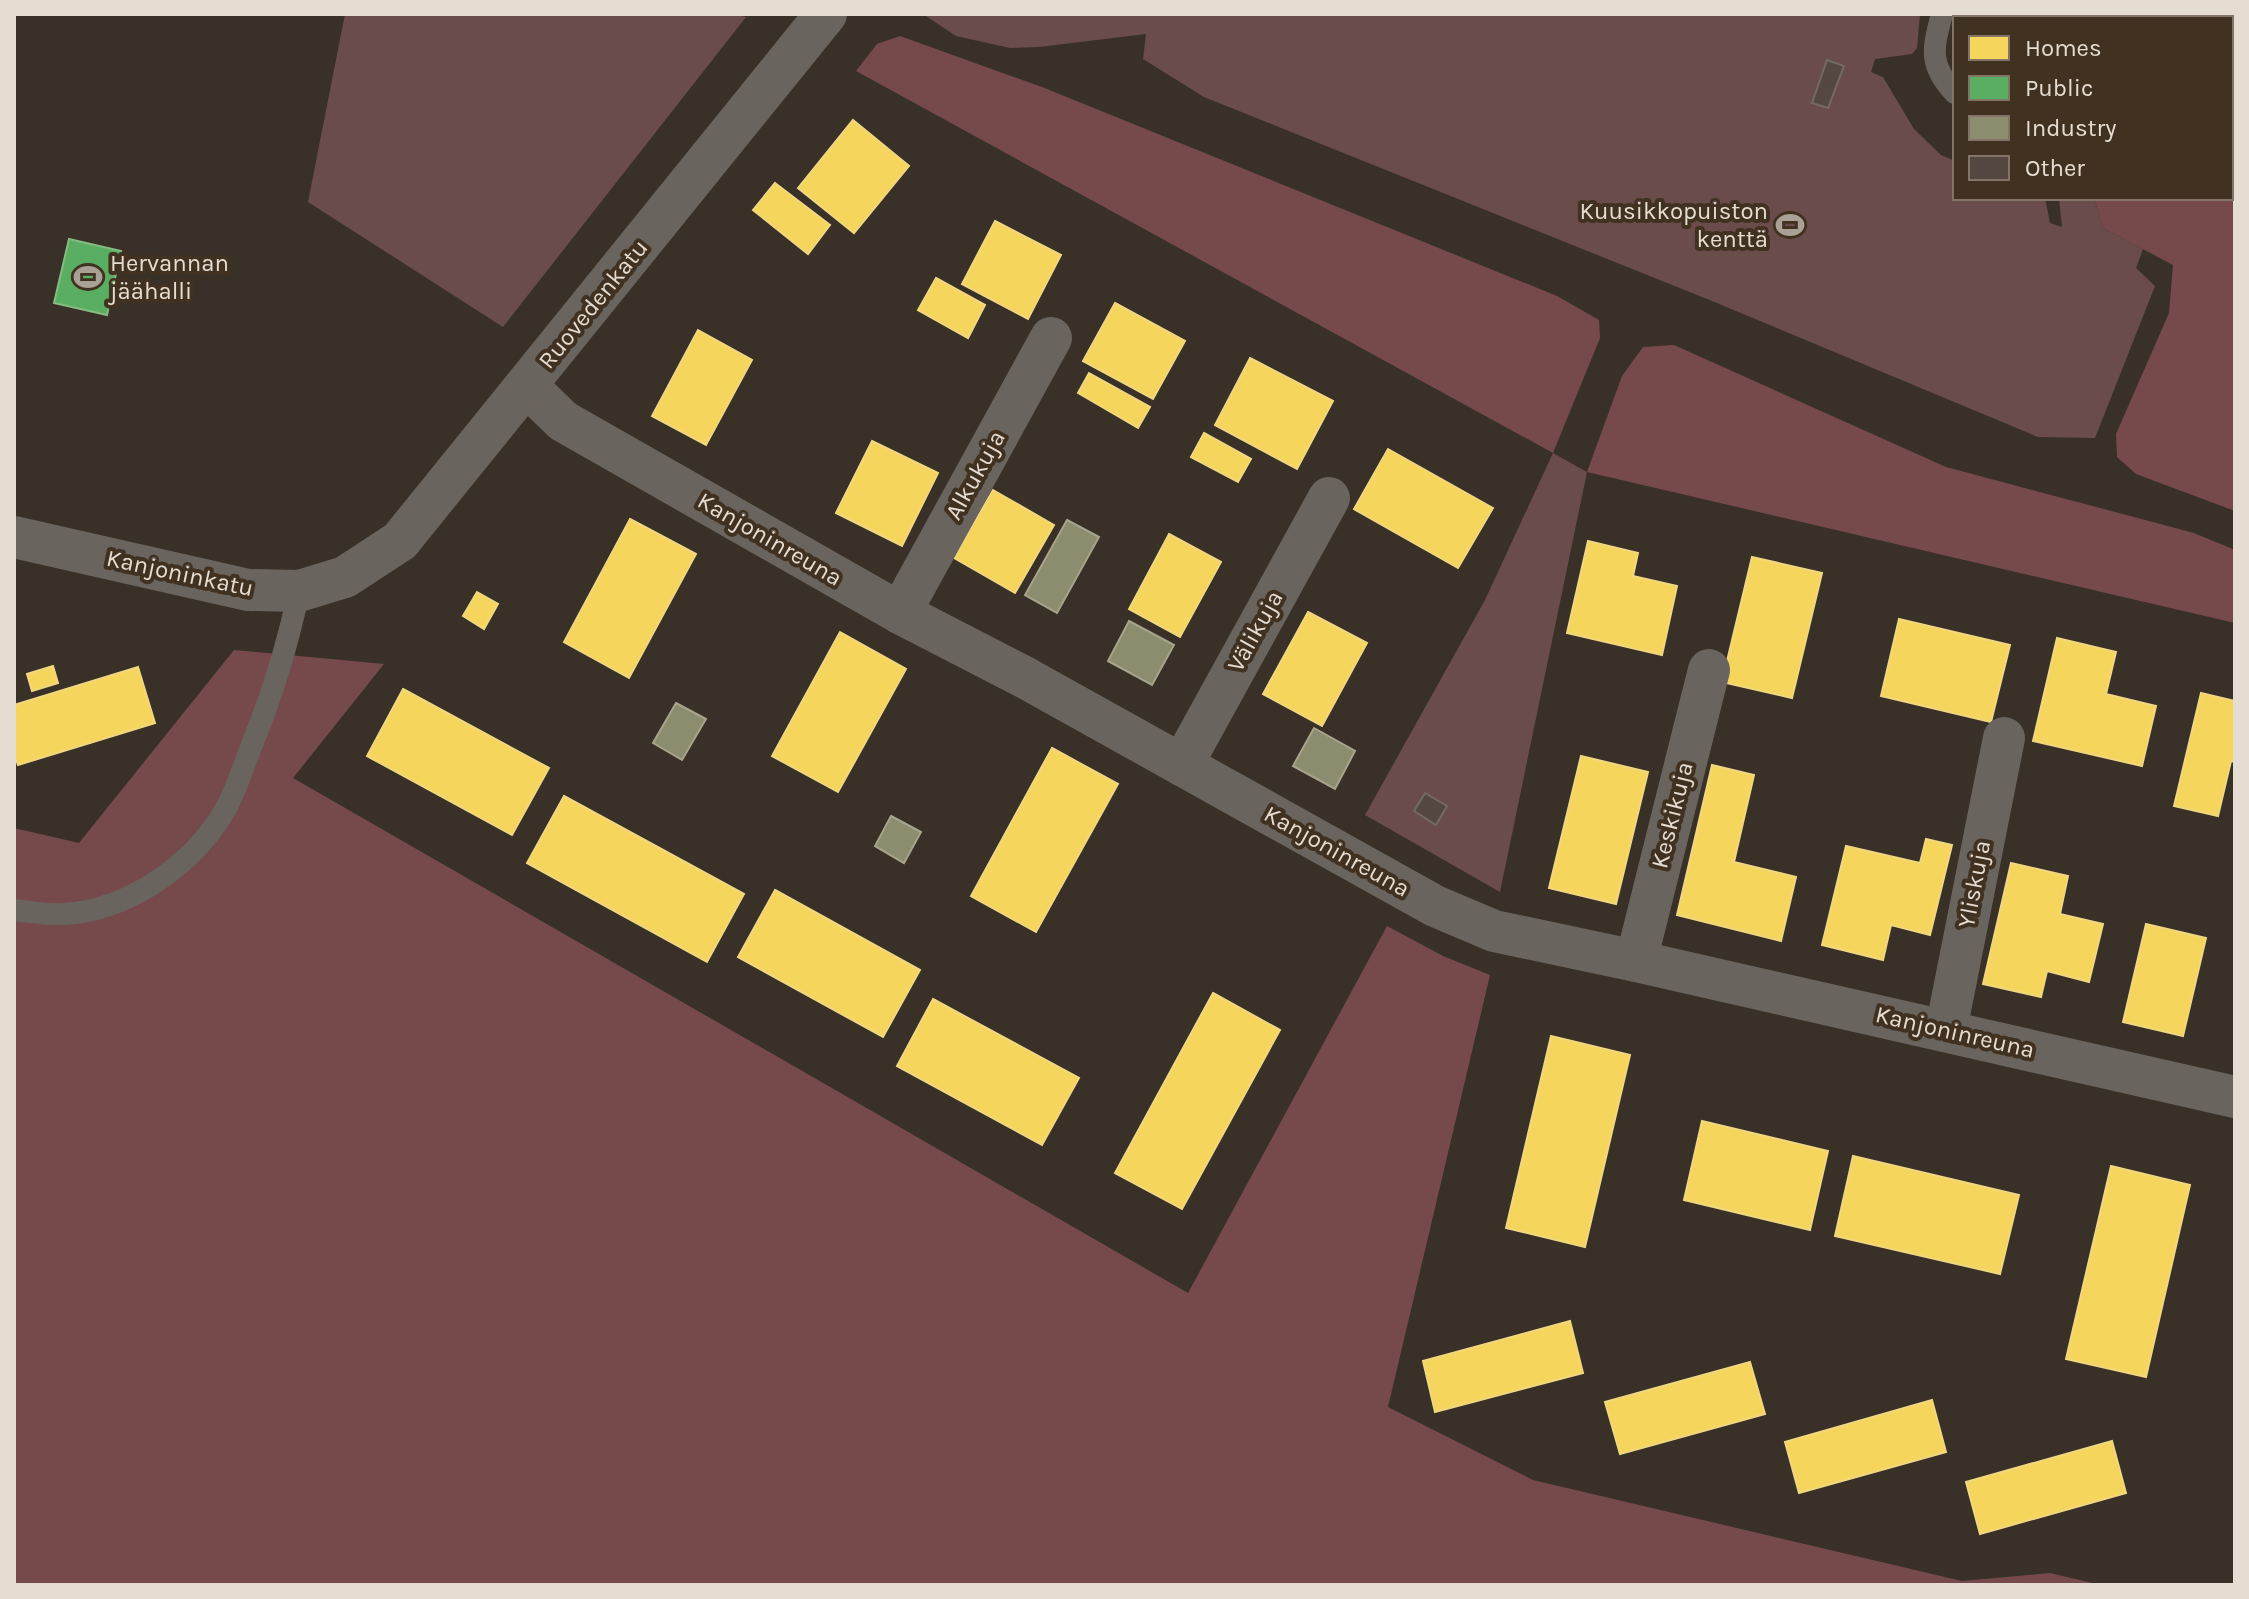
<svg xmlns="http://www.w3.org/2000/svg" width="2249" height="1599" font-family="Karla,sans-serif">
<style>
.green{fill:#6a4c4b}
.forest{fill:#764a4b}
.homes{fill:#f6d55c;stroke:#f1d77f;stroke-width:2}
.public{fill:#5aae61;stroke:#84bc83;stroke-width:2}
.industry{fill:#8c8c6e;stroke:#a7a48c;stroke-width:2}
.building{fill:#554841;stroke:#726a63;stroke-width:2}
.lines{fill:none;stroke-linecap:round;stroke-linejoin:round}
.service{stroke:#69645d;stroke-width:22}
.minor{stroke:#69645d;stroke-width:42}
.labels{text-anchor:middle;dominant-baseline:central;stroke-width:8;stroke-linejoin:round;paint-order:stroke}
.poi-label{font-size:24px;fill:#e5dcd2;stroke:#403121;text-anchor:end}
.street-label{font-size:24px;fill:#e5dcd2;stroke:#403121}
</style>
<rect width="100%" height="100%" fill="#393128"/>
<g class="green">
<path d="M345,14H732L746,17L503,327L308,202Z"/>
<path d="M923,14H1920L1917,48L1912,54L1875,59L1871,72L1883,77L1914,129L1941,155L1955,161V198H2045L2050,223L2062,227L2059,198H2094L2103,228L2143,249L2136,268L2155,286L2095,438L2038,437L1712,301L1204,97L1143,59L1146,34L1039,47L1010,48L956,36Z"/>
<path d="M1553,453L1587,472L1500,892L1365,815L1485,600Z"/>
</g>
<g class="forest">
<path d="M900,36L1042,87L1557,296L1599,320L1600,338L1553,453L856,71L877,44Z"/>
<path d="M2231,97H2235V511L2136,474L2117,457L2116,434L2169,313L2173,265L2103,228L2094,198H2231Z"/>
<path d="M1674,345L1946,467L2194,533L2235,550V623L1587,472L1622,376L1643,347Z"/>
<path d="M234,650L384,664L293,778L1188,1293L1387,926L1443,956L1490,975L1388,1407L1533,1480L1962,1581L2050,1573L2101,1585H14V828L79,843Z"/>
</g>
<g class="homes">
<path d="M853,120L909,166L854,233L798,188Z"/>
<path d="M775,183L830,225L808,254L753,210Z"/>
<path d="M995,221L1061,255L1028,319L962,284Z"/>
<path d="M936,278L985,305L968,338L918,310Z"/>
<path d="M1115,303L1185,341L1153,399L1083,361Z"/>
<path d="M698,330L752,360L706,445L652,416Z"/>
<path d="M1250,358L1333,401L1297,469L1215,425Z"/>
<path d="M1089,373L1150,407L1138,428L1078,393Z"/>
<path d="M1204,433L1251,459L1238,482L1191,457Z"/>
<path d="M872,441L938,473L902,546L836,513Z"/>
<path d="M1388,449L1493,508L1458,568L1354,509Z"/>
<path d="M993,490L1054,525L1015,593L954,558Z"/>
<path d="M630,519L696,554L629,678L564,642Z"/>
<path d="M1169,534L1221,562L1180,637L1129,609Z"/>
<path d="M1588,541L1638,553L1633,576L1677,586L1662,655L1567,633Z"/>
<path d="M1752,557L1822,573L1792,698L1722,682Z"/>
<path d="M477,592L498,604L484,629L463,616Z"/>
<path d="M1308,612L1367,643L1322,726L1263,694Z"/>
<path d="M1899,619L2010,645L1991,722L1881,696Z"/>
<path d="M840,632L906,669L838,792L772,756Z"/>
<path d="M2057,638L2116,652L2106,694L2156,706L2142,766L2033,741Z"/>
<path d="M53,666L58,683L32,691L27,674Z"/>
<path d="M138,667L155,723L18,765L14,753V705Z"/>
<path d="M403,689L549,768L512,835L367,756Z"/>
<path d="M2201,693L2235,701V762L2231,761L2218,816L2174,806Z"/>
<path d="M1052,748L1118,784L1036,932L971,896Z"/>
<path d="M1581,756L1648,772L1616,904L1549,888Z"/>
<path d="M1712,765L1754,775L1734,862L1796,877L1781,941L1677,915Z"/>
<path d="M564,796L744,894L707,962L527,863Z"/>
<path d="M1926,839L1952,845L1930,935L1891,925L1883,960L1822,945L1846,846L1920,863Z"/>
<path d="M2011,863L2068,876L2060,914L2103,924L2089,982L2047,971L2041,997L1983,984Z"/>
<path d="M775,890L920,970L883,1037L738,957Z"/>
<path d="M2146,924L2206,938L2183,1036L2123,1022Z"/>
<path d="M1213,993L1280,1030L1182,1209L1115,1173Z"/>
<path d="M933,999L1079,1078L1042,1145L897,1066Z"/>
<path d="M1551,1036L1630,1055L1585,1247L1506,1228Z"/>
<path d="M1702,1121L1828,1151L1810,1230L1684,1200Z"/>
<path d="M1853,1156L2019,1195L2000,1274L1835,1236Z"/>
<path d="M2111,1166L2190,1185L2146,1377L2066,1359Z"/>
<path d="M1570,1321L1583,1373L1435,1412L1423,1361Z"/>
<path d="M1750,1362L1765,1414L1620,1454L1605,1402Z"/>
<path d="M1932,1400L1946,1452L1799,1493L1785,1442Z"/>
<path d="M2112,1441L2126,1493L1980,1534L1966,1482Z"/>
</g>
<path class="public" d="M69,239L121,251L107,315L54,303Z"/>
<g class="industry">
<path d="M1067,520L1099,537L1057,613L1025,595Z"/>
<path d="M1129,621L1174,645L1152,685L1108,661Z"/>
<path d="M676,703L706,719L682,760L653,743Z"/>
<path d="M1314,728L1355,751L1335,789L1293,766Z"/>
<path d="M891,816L921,832L904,863L875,846Z"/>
</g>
<g class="building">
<path d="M2125,14H2235V77L2231,78V18H2127Z"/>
<path d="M1827,60L1844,66L1828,108L1812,103Z"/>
<path d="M1425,793L1447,806L1436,825L1414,811Z"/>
</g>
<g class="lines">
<g class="service">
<path d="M1942,14C1933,48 1928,65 1955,93"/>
<path d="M2070,14L2073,18"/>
<path d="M14,910C30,912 47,915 63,914C128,911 193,865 225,810C237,789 244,764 253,742C273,693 288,643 299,591"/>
</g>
<g class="minor">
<path d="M527,386L563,421L900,613L1026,678L1435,906L1494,931L1636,961L2235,1097"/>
<path d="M14,537L248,590L299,591L345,577L400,541L826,14"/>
<path d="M900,613L1051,338"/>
<path d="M1182,765L1329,498"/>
<path d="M1636,961L1709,670"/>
<path d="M1946,1030L2004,738"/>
</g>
</g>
<defs>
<symbol id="stadium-bare" viewBox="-9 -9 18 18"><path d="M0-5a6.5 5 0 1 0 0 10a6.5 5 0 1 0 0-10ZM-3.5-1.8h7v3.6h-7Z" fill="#a9a096" stroke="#403121" stroke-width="2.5" paint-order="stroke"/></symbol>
</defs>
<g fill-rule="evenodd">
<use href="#stadium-bare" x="1770" y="205" width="40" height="40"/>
<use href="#stadium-bare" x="68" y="257" width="40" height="40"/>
</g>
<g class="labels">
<g class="poi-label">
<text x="1768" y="211">Kuusikkopuiston<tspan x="1768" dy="28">kenttä</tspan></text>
<text x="110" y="263" text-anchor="start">Hervannan<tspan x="110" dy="28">jäähalli</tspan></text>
</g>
<g class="street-label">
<text transform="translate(593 304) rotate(-51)">Ruovedenkatu</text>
<text transform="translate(975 475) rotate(-61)">Alkukuja</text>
<text transform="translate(770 539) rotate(30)">Kanjoninreuna</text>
<text transform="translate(180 573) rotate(12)">Kanjoninkatu</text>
<text transform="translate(1255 631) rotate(-61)">Välikuja</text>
<text transform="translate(1672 815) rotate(-76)">Keskikuja</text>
<text transform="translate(1337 851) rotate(29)">Kanjoninreuna</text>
<text transform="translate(1974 884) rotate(-79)">Yliskuja</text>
<text transform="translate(1955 1032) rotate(13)">Kanjoninreuna</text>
</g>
</g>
<rect width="2249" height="1599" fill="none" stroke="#e5dcd2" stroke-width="32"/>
<rect x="1953" y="16" width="280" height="184" fill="#403121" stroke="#827568" stroke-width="2"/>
<rect x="1969" y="36" width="40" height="24" fill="#f6d55c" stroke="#827568" stroke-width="2"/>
<text x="2025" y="56" font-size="24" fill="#e5dcd2">Homes</text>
<rect x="1969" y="76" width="40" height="24" fill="#5aae61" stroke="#827568" stroke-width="2"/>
<text x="2025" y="96" font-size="24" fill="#e5dcd2">Public</text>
<rect x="1969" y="116" width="40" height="24" fill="#8c8c6e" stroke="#827568" stroke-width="2"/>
<text x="2025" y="136" font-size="24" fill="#e5dcd2">Industry</text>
<rect x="1969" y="156" width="40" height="24" fill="#554841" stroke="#827568" stroke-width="2"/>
<text x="2025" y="176" font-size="24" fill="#e5dcd2">Other</text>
</svg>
